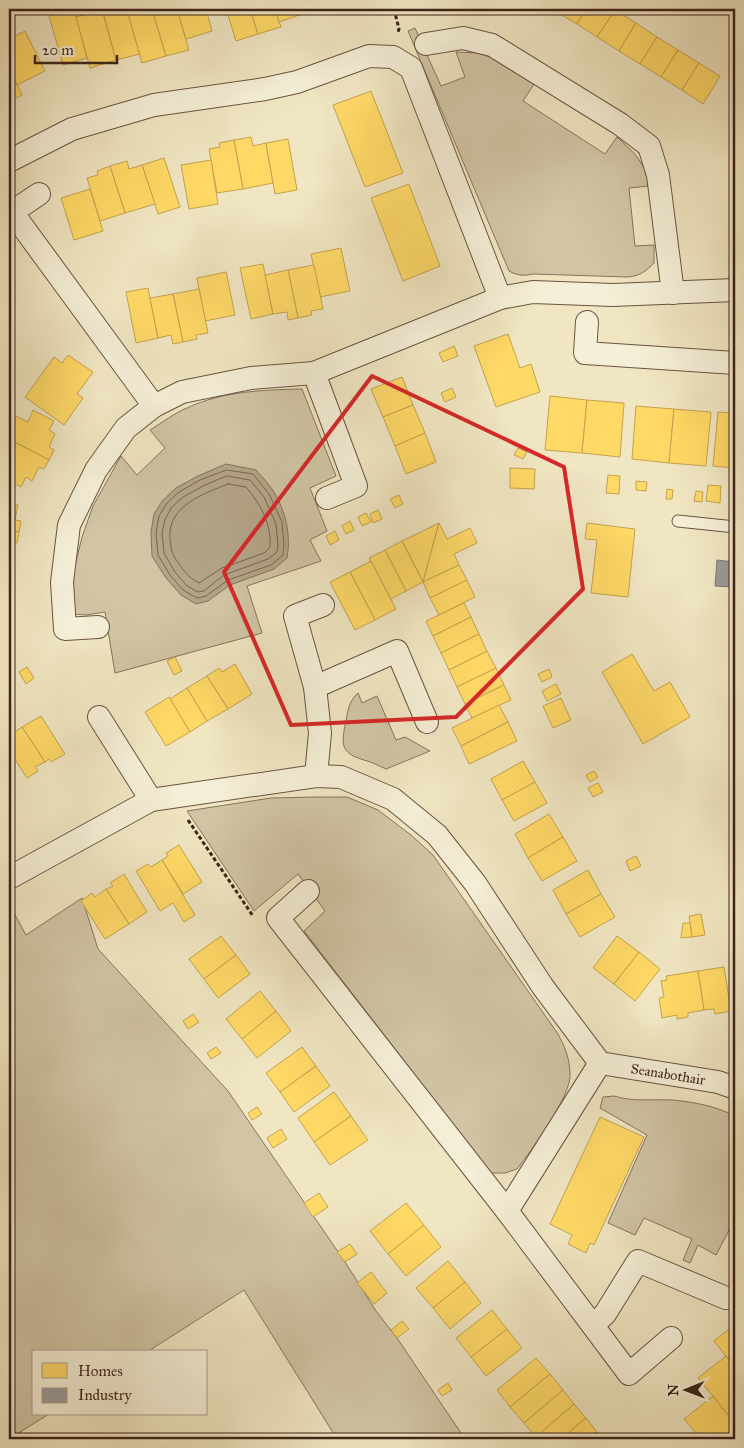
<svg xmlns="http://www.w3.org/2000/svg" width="744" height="1448" font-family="'IM FELL Great Primer',serif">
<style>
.green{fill:#d1c5a5;stroke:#86745e}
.water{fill:#b3a488;stroke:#83705b}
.homes{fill:#ffd966;stroke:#c4a24f}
.industry{fill:#999;stroke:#7d7672}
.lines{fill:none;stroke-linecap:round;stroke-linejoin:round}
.shore{stroke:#786450;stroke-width:1}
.lane-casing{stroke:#695442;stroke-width:13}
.street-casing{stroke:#695442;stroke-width:24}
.path{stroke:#3c2318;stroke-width:3;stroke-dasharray:4 2.5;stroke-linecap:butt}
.lane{stroke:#f5efd7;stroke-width:11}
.street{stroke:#f5efd7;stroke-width:22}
.marked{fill:none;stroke:#d62828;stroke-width:4;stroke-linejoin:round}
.labels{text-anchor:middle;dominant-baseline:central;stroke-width:5;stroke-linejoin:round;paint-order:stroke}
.street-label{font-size:14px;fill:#3c2318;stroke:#f5efd7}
</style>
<rect width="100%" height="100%" fill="#f0e6c2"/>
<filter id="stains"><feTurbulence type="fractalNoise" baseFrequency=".004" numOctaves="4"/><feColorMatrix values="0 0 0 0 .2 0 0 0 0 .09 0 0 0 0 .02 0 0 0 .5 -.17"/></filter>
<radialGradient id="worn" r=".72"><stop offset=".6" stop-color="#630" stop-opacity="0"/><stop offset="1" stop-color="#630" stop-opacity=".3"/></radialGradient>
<g class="green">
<path d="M415,28L441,86L465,77L456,52L477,53L490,57L534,84L523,101L605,154L617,137C633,152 646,162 649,186L629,188L635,246L654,245V263C646,271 640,276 628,277L533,274C524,276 518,276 509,271L408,31Z"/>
<path d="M302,389L336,476L310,488L327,531L310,540L321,561L247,586L262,633L115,673L105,612L86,615L74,614L72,594L73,574L82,537L93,506L121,456L137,475L165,448L150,430C162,423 174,413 187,408C223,391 263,390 302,389Z"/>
<path d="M358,693L362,703L377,696L396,740L405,737L430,751L386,769C379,766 372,762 364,760C340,753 341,744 346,721C348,710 349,701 358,693Z"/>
<path d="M316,797H347L378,810L411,835L433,855L558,1034C565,1047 570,1059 570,1075C571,1096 531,1151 517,1169L505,1173H491L304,931L325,911L298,874L254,911L187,811L271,798Z"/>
<path d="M82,898L98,949L228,1091L345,1262L376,1311L397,1338L465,1439H337L244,1290L147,1352H34V1414H49L9,1439V904L26,935Z"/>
<path d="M614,1096C633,1102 652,1099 672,1100C694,1102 715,1106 735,1116V1219L716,1255L698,1245L690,1263L683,1260L692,1239L644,1218L635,1235L608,1223L647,1135L600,1108L603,1097Z"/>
</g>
<path class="water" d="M226,464L256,470C262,477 269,484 274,492C286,512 291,535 287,558L274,569L230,585L208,601L196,604L181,595L166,578L152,556L151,532L154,514L163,500L176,488L198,476Z"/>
<g class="homes">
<path d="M74,9L87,58L63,65L49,16Z"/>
<path d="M102,9L116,60L90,68L76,17Z"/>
<path d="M102,9H127L140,54L116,60Z"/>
<path d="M133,9H152L166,56L142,63L127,10Z"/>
<path d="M152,9H177L189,50L166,56Z"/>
<path d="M177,9H206L212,31L186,39Z"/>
<path d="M226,9H250L258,34L236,41Z"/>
<path d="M250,9H275L281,27L258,34Z"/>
<path d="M275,9H304L305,13L279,22Z"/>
<path d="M304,9H319L305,13Z"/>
<path d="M557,9H586L577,24L555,11Z"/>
<path d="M586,9H612L615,10L597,37L577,24Z"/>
<path d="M615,10L636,23L619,51L597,37Z"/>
<path d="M636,23L657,37L640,64L619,51Z"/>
<path d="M25,31L45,71L17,85L9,68V39Z"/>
<path d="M657,37L678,50L661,77L640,64Z"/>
<path d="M678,50L699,63L682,90L661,77Z"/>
<path d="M699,63L720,76L703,104L682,90Z"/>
<path d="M9,68L22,95L12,100L14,104L9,106Z"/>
<path d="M371,91L403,173L365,187L333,105Z"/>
<path d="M251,137L253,146L266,143L273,183L243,189L234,140Z"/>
<path d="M288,139L297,190L275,194L266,143Z"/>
<path d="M234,140L243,189L217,193L209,149L220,147L219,143Z"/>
<path d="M164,158L180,207L158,214L142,165Z"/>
<path d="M211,160L218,204L189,209L181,165Z"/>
<path d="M127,161L129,169L142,165L155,204L125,213L110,166Z"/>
<path d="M110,166L125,213L100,221L87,178L98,175L97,171Z"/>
<path d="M409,184L440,266L403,281L371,198Z"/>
<path d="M90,189L103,231L74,240L61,198Z"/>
<path d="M341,248L350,291L320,297L311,254Z"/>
<path d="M263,264L273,314L251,319L240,268Z"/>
<path d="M314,265L323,309L311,311L312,315L298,318L288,270Z"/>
<path d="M288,270L298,318L288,320L287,312L273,314L265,275Z"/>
<path d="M226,272L235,315L205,321L197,278Z"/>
<path d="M148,288L158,338L136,343L126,292Z"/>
<path d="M199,289L208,333L196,335L197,339L183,342L173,294Z"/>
<path d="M173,294L183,342L173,344L171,335L158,338L150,298Z"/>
<path d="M9,317L14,322L9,329Z"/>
<path d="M508,334L520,368L531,364L540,392L496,407L474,346Z"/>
<path d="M454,346L458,356L443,362L439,353Z"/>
<path d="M68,355L93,372L77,394L83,398L64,425L25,397L54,357L62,363Z"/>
<path d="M402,377L413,405L383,417L371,389Z"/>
<path d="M9,378L14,381L9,391Z"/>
<path d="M452,388L456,397L445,402L441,393Z"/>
<path d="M550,396L587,400L582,453L545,450Z"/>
<path d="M587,400L624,403L620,457L582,453Z"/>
<path d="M413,405L425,433L395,446L383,417Z"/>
<path d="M636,406L674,409L669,463L632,459Z"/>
<path d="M674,409L711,412L706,466L669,463Z"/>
<path d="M33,410L54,421L49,430L55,434L49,447L54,450L49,460L9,439V424L11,425L16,416L28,422Z"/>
<path d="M718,412L735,413V468L713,466Z"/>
<path d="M425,433L436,462L406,474L395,446Z"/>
<path d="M9,439L49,460L44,469L39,467L32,481L26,477L21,487L9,481Z"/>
<path d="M518,448L527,452L523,459L514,455Z"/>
<path d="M510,468L535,469L534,489L510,488Z"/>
<path d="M608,475L620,476L619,494L606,493Z"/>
<path d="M636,481L647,482L646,491L636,490Z"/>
<path d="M708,485L721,486L720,503L706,501Z"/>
<path d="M667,489L673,490L672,499H666Z"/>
<path d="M696,491L703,492L702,502L694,501Z"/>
<path d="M9,493H13L11,504L18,505L15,520L21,521L19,532L9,530Z"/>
<path d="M399,495L403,504L395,508L390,499Z"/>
<path d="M378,510L382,519L373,523L370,514Z"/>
<path d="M366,513L371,522L362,526L358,517Z"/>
<path d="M350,521L354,530L346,534L342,526Z"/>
<path d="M439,523L423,582L402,541Z"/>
<path d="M439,523L447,539L470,528L477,543L454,554L459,565L423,582Z"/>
<path d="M587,523L635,529L628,597L591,593L597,540L585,539Z"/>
<path d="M9,530L19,532L17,543L11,542L9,555Z"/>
<path d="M335,531L339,540L330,545L326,536Z"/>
<path d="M402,541L423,582L406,591L385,550Z"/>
<path d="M385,550L406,591L391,599L369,558Z"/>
<path d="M371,561L396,609L375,620L350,572Z"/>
<path d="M459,565L467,580L430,598L423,582Z"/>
<path d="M350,572L375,620L355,630L330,582Z"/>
<path d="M467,580L475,597L439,615L430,598Z"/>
<path d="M464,603L471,617L433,636L426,621Z"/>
<path d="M9,617H12L14,628L9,629Z"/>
<path d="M471,617L479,634L441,653L433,636Z"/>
<path d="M479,634L487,651L449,670L441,653Z"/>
<path d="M487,651L496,668L457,687L449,670Z"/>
<path d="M632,654L654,691L670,682L690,717L643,744L602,672Z"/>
<path d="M175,657L182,671L174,675L167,661Z"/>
<path d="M235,664L252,694L228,709L207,676L219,668L222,672Z"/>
<path d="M27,667L34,678L26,684L19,672Z"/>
<path d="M496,668L504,685L465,704L457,687Z"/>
<path d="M549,669L552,677L542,682L538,674Z"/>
<path d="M207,676L228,709L207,721L187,688Z"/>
<path d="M556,684L561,694L547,701L542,691Z"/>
<path d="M504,685L511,700L472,718L465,704Z"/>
<path d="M187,688L207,721L190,732L170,699Z"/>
<path d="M169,697L190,732L166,746L145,712Z"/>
<path d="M561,698L571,720L553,728L543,706Z"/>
<path d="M499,705L508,722L461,746L452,728Z"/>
<path d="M41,716L65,754L51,762L49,759L45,762L22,727Z"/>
<path d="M508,722L517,741L469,764L461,746Z"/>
<path d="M22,727L45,762L35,767L38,771L27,778L9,750V736Z"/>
<path d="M523,761L535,782L502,800L491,779Z"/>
<path d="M594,771L598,777L590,782L586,775Z"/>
<path d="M535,782L547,803L514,821L502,800Z"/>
<path d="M598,783L603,792L593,797L588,788Z"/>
<path d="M549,814L563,837L528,858L515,834Z"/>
<path d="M563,837L577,861L542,881L528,858Z"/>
<path d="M179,845L202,882L183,894L162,860L168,856L166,853Z"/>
<path d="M636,856L641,866L630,871L626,861Z"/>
<path d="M162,860L195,915L184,922L173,903L160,911L136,871L148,864L151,867Z"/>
<path d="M588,870L601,894L566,914L553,890Z"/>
<path d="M124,874L147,912L129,924L106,889L113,886L110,883Z"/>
<path d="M106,889L129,924L105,939L81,901L92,893L95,897Z"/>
<path d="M601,894L615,917L580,937L566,914Z"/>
<path d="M701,914L705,935L692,937L689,916Z"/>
<path d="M683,923H690L692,937L681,938Z"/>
<path d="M221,936L236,955L204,979L189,959Z"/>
<path d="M617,936L639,952L614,984L593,968Z"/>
<path d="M639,952L660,969L635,1001L614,984Z"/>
<path d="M236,955L250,974L218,998L204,979Z"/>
<path d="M724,967L731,1011L715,1014L714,1009L704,1010L698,971Z"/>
<path d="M698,971L704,1010L688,1013V1017L677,1019V1015L662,1018L659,998L664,997L661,981L667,980L666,976Z"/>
<path d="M260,991L276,1011L242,1039L226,1019Z"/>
<path d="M276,1011L291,1031L257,1058L242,1039Z"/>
<path d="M193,1014L199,1022L188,1029L183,1021Z"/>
<path d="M216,1047L221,1053L211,1059L207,1053Z"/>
<path d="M302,1047L316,1066L280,1092L266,1073Z"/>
<path d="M316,1066L330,1086L294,1112L280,1092Z"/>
<path d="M334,1092L351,1116L314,1142L298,1118Z"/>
<path d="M257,1107L262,1114L252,1120L248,1113Z"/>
<path d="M351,1116L368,1140L330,1165L314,1142Z"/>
<path d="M600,1117L644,1137L594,1245L590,1243L586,1253L568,1244L572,1235L550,1224Z"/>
<path d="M281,1129L287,1139L273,1148L267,1138Z"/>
<path d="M319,1193L328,1207L313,1217L304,1203Z"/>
<path d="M406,1203L424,1225L388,1254L370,1231Z"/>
<path d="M424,1225L441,1247L406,1276L388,1254Z"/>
<path d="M350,1244L357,1254L345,1262L337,1252Z"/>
<path d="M448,1261L465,1282L433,1308L416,1288Z"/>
<path d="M371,1272L387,1293L374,1304L357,1283Z"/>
<path d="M465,1282L481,1303L450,1329L433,1308Z"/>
<path d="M492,1310L507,1329L471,1357L456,1338Z"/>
<path d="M402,1321L409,1329L397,1338L391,1330Z"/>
<path d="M735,1324V1368L714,1341Z"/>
<path d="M507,1329L522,1348L486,1376L471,1357Z"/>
<path d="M726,1356L735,1368V1411L729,1416L698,1378Z"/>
<path d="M536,1358L550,1374L510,1407L497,1390Z"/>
<path d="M550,1374L563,1390L524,1423L510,1407Z"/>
<path d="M448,1383L452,1390L442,1396L438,1390Z"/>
<path d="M563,1390L574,1404L536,1437L524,1423Z"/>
<path d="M713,1396L735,1424V1435L730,1439H701L684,1419Z"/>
<path d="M574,1404L586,1418L561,1439H538L536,1437Z"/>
<path d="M586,1418L597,1432L588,1439H561Z"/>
<path d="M597,1432L603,1439H588Z"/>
<path d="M481,1433L485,1439H472Z"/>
<path d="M697,1434L701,1439H690Z"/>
</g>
<path class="industry" d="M717,560L734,562L733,587L715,586Z"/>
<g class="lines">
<g class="shore">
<path d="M227,470L253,474L269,494L282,522L284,545L283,555L271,565L228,580L206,596L197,598L183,590L170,575L158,555L156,533L159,516L167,503L179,492L200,480Z"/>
<path d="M227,476L250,480L264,497L276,524L278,545L277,552L268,559L224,575L204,591L198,592L187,586L175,572L164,553L162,533L165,519L172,507L183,497L203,486Z"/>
<path d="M228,484L246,487C260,503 272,525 270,547L264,553L222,568L199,583C188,578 182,568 175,558C171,551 171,547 170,539C167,506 203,494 228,484Z"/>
</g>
<defs>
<path id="lane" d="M678,521L735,527"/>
<g id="street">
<path d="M426,44L463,38L492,45L620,124L649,146L658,175L673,293"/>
<path d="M9,161L72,129L154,105L265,89L297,82L369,56L393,57L411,68L500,298"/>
<path d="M39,194L12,212L154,406"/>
<path d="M587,322L585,353L735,363"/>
<path d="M314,373L356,486L327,498"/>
<path d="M98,627L65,629L62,582L69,525L96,470L126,428L154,406L182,392L251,378L314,373L500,298L533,292L613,295L735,290"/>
<path d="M315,687L397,651L427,722"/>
<path d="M99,717L151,800"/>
<path d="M316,776L320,733L315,687L295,616L323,605"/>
<path d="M9,878L151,800L316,776L341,777L393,799L437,835L475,883L543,987L600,1063"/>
<path d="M308,891L278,918L507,1211L629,1374L671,1338"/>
<path id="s1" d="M600,1063L718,1082L735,1088"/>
<path d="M507,1211L600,1063"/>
<path d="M593,1325L605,1314L638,1261L726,1298"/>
</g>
</defs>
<use href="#lane" class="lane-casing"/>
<use href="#street" class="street-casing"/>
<g class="path">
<path d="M394,9L399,29L398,32"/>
<path d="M188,820L253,916"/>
</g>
<use href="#lane" class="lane"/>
<use href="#street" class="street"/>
</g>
<path class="marked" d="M372,376L564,467L583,589L456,717L291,725L224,572Z"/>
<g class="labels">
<g class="street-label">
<text stroke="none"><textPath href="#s1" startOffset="69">Seanabothair</textPath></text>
</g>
</g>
<rect width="744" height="1448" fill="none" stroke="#f0e6c2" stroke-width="30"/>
<rect x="10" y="10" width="724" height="1428" fill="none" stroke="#3c2318" stroke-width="2.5"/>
<rect x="15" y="15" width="714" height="1418" fill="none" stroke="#3c2318"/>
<rect x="32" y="1350" width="175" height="65" fill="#f5efd7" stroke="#ab9d8b"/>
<rect x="42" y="1363" width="25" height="15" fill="#ffd966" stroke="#ab9d8b"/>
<text x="78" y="1376" font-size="15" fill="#3c2318">Homes</text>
<rect x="42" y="1388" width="25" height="15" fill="#999999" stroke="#ab9d8b"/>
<text x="78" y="1400" font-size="15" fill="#3c2318">Industry</text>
<g transform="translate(686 1390) rotate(269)" stroke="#f5efd7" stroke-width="4" paint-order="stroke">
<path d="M0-4L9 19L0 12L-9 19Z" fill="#3c2318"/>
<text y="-8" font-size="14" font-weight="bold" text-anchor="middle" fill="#3c2318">N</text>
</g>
<path d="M35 55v8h82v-8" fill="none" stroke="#3c2318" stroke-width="2.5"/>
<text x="42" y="55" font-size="15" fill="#3c2318" stroke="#f5efd7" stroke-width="4" paint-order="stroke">20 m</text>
<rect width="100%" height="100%" filter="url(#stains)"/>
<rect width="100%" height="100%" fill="url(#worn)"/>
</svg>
